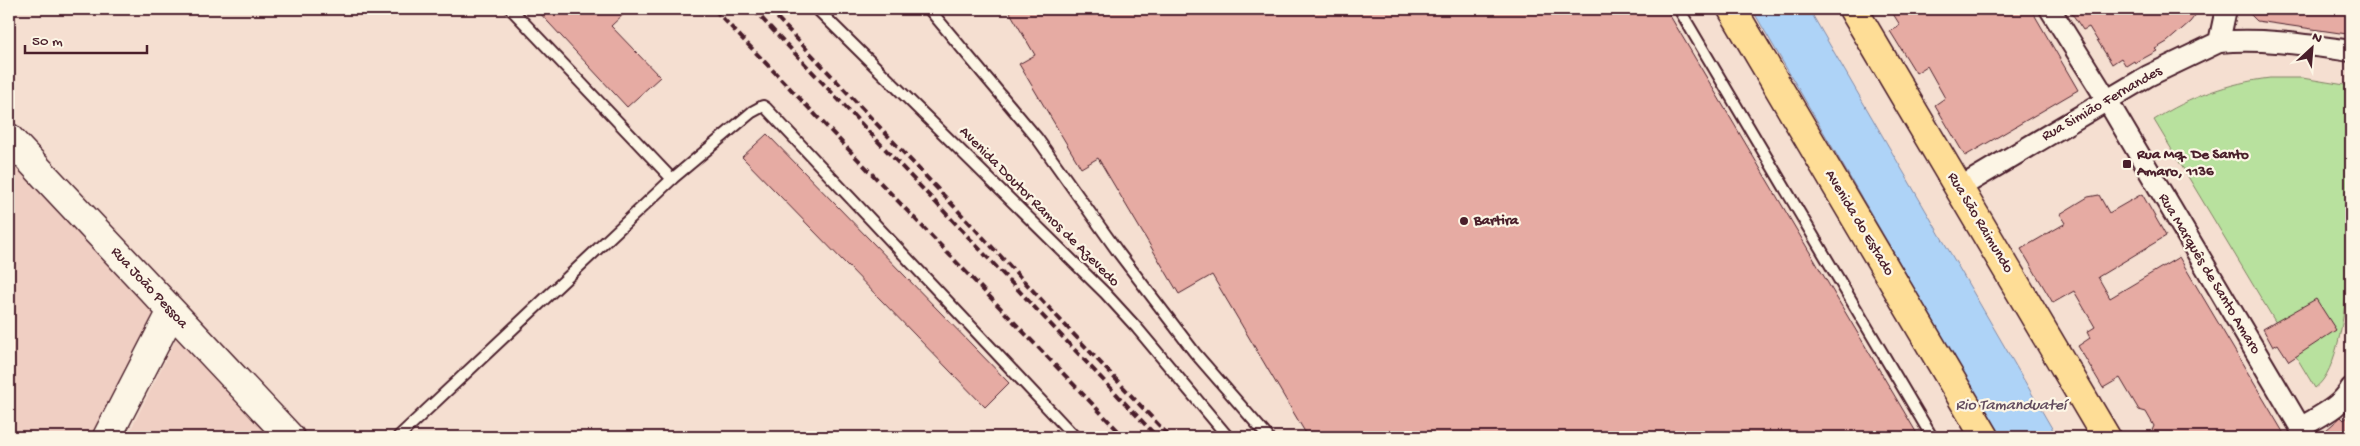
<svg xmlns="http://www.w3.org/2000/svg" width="2360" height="446" font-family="'Gochi Hand',sans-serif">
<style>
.built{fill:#f0cfc3}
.green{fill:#b8e19e;stroke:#818064}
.water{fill:#aed3f7;stroke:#868ba5}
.building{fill:#e6aba3;stroke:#4a1f2b}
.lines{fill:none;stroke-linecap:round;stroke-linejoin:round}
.lane-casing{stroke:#4a1f2b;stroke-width:14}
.street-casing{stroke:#4a1f2b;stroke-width:24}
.secondary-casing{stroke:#4a1f2b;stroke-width:31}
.highway-casing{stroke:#4a1f2b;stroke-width:31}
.lane{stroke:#fcf5e5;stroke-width:10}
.street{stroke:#fcf5e5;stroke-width:20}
.secondary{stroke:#fcf5e5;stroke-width:28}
.highway{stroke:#fedd96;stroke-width:28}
.rail{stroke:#4a1f2b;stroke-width:4;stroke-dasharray:8 4;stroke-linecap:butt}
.poi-dot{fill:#4a1f2b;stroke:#fcf5e5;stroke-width:2}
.labels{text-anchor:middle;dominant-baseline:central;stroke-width:4.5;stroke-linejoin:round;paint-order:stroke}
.street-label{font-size:15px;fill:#4a1f2b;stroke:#fcf5e5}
.poi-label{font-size:15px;font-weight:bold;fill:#4a1f2b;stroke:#fcf5e5;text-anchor:start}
.water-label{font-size:16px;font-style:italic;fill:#634c5e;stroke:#fcf5e5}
</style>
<rect width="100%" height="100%" fill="#f5dfd1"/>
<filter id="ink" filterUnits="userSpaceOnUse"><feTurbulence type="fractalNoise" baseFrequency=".02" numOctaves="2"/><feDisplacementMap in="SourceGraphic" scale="10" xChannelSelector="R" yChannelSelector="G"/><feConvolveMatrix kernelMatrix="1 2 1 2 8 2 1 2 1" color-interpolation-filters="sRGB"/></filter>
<g filter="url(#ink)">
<g class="built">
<path d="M9,155L157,313L95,437H9Z"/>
<path d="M178,335L269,437H127Z"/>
</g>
<path class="green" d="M2270,78H2302L2351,86C2351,143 2360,357 2315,388L2154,120C2190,97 2228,83 2270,78Z"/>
<path class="water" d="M1752,9H1809L2057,437H2001Z"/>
<g class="building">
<path d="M536,9H629L611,26L660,77L627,107Z"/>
<path d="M1008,9H1666L1919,437H1308L1212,275L1179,294L1098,158L1081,168L1019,64L1035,55Z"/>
<path d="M1890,9H2031L2078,90L1965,156L1935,105L1945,98L1927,66L1916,73L1890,31L1900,25Z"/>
<path d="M2069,9H2200L2190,22L2167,42L2155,49L2157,51L2135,63L2134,61L2126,66L2121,58L2112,64L2089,27L2083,30Z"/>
<path d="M2245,9H2351V13L2347,34L2257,21Z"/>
<path d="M767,134L1009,383L985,407L742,157Z"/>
<path d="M2142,194L2166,236L2098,277L2110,298L2179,257L2286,437H2149L2154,426L2146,412L2139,410L2120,378L2103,388L2078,346L2090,338L2087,332L2095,327L2074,291L2053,303L2021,249L2066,223L2060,214L2088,197L2099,195L2109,213Z"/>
<path d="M2316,299L2336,330L2289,361L2278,344L2273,347L2263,329Z"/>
<path d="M2351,414V437H2318L2341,417L2344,420Z"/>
</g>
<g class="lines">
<defs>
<g id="lane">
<path d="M511,9L672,179"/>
<path d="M817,9L1105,293L1137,328L1228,437"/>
<path d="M929,9L1037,138L1118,252L1195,353L1268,437"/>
<path d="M1679,9L1932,437"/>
<path d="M398,437L672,179L752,112L763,106L766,108L1075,437"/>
</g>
<g id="street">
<path d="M2050,9L2107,100L2306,437"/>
<path d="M2219,42C2263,38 2307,45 2351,51"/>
<path d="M1959,188L2148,76L2219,42L2226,9"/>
<path d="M2300,428C2319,416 2340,408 2351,388"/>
</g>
<g id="secondary">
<path d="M9,138L290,437"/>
<path d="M107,437L171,313"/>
</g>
<g id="highway">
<path d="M1732,9L1985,437"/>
<path d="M1853,9L2106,437"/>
</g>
</defs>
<use href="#lane" class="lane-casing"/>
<use href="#street" class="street-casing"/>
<use href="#secondary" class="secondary-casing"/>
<use href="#highway" class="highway-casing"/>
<use href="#lane" class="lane"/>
<use href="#street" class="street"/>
<use href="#secondary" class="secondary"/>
<use href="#highway" class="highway"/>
<g class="rail">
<path d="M714,9L1124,437"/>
<path d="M753,9L1157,437"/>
<path d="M769,9L1170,437"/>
</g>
</g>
</g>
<g class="poi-dot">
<rect x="2122" y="159" width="10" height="10" rx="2.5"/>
<circle cx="1464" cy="221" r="5"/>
</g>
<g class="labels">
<g class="street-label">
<text transform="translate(2102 104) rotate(-30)">Rua Simião Fernandes</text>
<text transform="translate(1039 207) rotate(45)">Avenida Doutor Ramos de Azevedo</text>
<text transform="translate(1859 223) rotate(59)">Avenida do Estado</text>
<text transform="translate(1980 223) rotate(59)">Rua São Raimundo</text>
<text transform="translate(2209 274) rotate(59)">Rua Marquês de Santo Amaro</text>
<text transform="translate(149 288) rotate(47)">Rua João Pessoa</text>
</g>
<g class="poi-label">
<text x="2137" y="155">Rua Mq. De Santo<tspan x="2137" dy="17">Amaro, 1136</tspan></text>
<text x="1474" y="221">Bartira</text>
</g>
<g class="water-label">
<text x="2011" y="406">Rio Tamanduateí</text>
</g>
</g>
<rect width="2360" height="446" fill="none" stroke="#fcf5e5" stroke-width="30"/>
<rect x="15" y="15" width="2330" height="416" fill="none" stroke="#4a1f2b" stroke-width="2" filter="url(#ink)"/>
<g transform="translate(2312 48) rotate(26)" stroke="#fcf5e5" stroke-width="4" paint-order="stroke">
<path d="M0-4L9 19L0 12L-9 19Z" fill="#4a1f2b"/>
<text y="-8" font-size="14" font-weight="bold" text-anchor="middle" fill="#4a1f2b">N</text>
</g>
<path d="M25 45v8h122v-8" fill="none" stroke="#4a1f2b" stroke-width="2.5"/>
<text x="32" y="45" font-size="15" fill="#4a1f2b" stroke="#fcf5e5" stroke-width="4" paint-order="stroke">50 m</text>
</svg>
